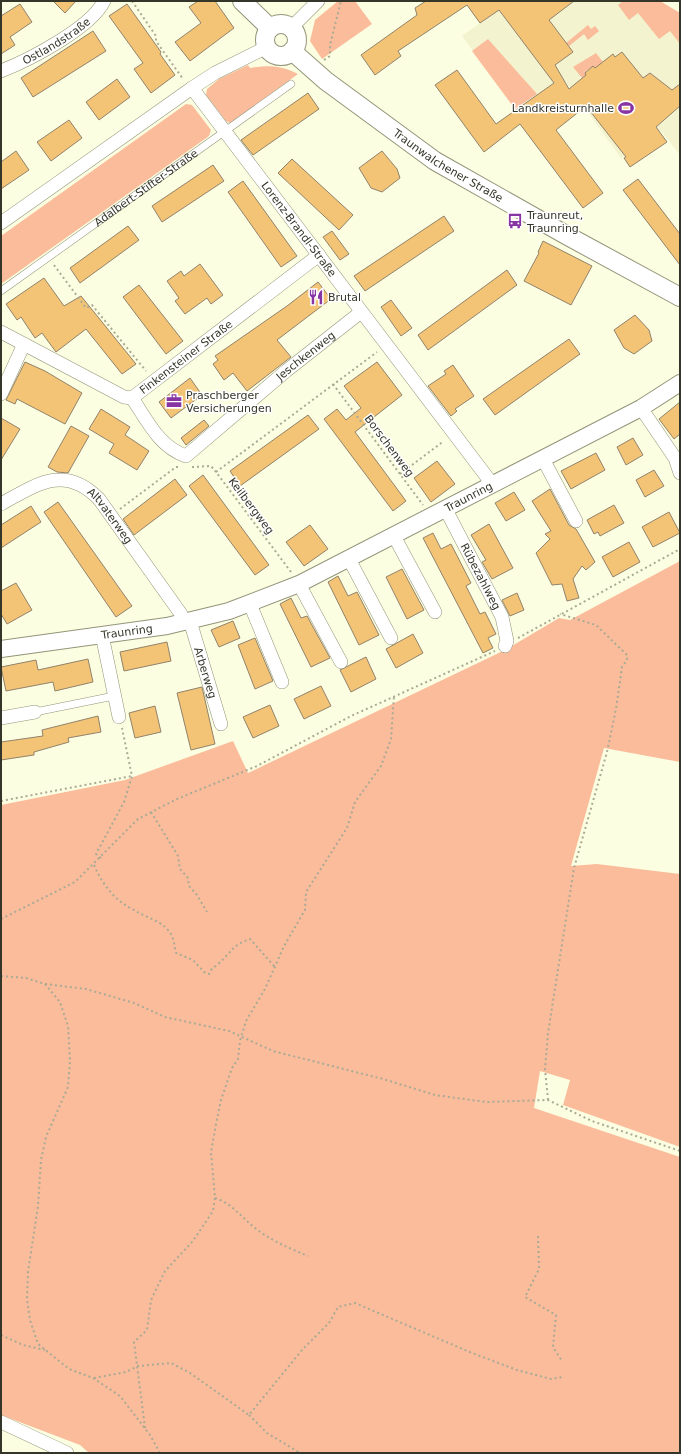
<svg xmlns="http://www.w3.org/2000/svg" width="681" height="1454" font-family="'DejaVu Sans',sans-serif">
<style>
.built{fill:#f3f4cf}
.green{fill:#fbbc9c}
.building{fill:#f3c476;stroke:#91826b}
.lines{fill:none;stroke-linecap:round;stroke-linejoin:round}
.service-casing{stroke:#939479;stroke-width:8}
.minor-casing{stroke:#939479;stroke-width:14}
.tertiary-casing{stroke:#939479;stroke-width:18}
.secondary-casing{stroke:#939479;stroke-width:20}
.path{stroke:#a9aa94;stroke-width:2;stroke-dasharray:2 3;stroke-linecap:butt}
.service{stroke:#fff;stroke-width:7}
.minor{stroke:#fff;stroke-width:13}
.tertiary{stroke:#fff;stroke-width:16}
.secondary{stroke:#fff;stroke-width:18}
.labels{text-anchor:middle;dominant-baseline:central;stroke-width:3;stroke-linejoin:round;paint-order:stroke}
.street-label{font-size:11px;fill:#35362a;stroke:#fff}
.poi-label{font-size:11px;fill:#35362a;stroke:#fff;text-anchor:start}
</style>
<rect width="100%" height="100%" fill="#fcfee1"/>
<path class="built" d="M476,1H660L680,13V155L661,131L621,158L562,77L515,109L462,36L487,18Z"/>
<g class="green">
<path d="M338,1H355L372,24L322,59L310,41L315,20Z"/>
<path d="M623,1H660L680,13V44L670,31L659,39L638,13L629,20L618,5Z"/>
<path d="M588,25L591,29L595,26L599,31L588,40L584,34L569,46L566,43Z"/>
<path d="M488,39L537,94L515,109L472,51Z"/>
<path d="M596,53L603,62L595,68L593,66L585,72L586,75L582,78L573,67Z"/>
<path d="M248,65L250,68C268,65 281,65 298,74L230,123L226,121L206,95L207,89L219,79Z"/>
<path d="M186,104L192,105L211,130L209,136L1,284V236Z"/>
<path d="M680,561V762L604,748L571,866L597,864L680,874V1147L563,1105L570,1080L540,1071L534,1108L680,1157V1453H89L80,1445L1,1415V805L125,780L233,741L248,773L505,650L559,618L570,620Z"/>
</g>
<g class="building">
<path d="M53,1H76L65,13Z"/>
<path d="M198,1H215L234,28L190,61L175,42L201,23L189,7Z"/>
<path d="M426,1H574L549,20L573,52L555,65L569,89L586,75L585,73L593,66L595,68L613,54L615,57L622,52L643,78L650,73L672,90L680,84V106L656,127L667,142L630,167L624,158L626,157L586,106L556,130L603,193L583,208L520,124L484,152L435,85L457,70L496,124L554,83L499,10L480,23L467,5L398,51L401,56L375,75L361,55L417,15L415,8Z"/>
<path d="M20,4L32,22L10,37L15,45L1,54V16Z"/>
<path d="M127,4L161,52L160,54L175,75L151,93L134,69L143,63L109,16Z"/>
<path d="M93,31L106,51L33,97L21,78Z"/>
<path d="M117,79L130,97L99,120L86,102Z"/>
<path d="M308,93L319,109L253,155L241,140Z"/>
<path d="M69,120L82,138L51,161L37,142Z"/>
<path d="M16,151L29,170L1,189V162Z"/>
<path d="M382,151L397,169L400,178L382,192L371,188L359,168Z"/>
<path d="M292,159L353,215L339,230L278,173Z"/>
<path d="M213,165L224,181L162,222L152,206Z"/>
<path d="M638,179L680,234V265L623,190Z"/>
<path d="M243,181L297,256L281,267L228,192Z"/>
<path d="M444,216L454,231L365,291L354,276Z"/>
<path d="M128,226L139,240L80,283L70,268Z"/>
<path d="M332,231L349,254L340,260L323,237Z"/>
<path d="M543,241L592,266L571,305L524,281L539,253L538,252Z"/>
<path d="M200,264L223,295L211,304L207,298L185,314L175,301L179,298L167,281L181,271L184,276Z"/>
<path d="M507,270L517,285L428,350L418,335Z"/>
<path d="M44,278L64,306L81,296L136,364L122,374L86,329L56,352L42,333L35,338L21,317L17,320L6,304Z"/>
<path d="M318,282L331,299L277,340L291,357L247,391L233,373L224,380L213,364L218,360L215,356L287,306Z"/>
<path d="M139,285L183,341L166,354L123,297Z"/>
<path d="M391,300L412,328L401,336L381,307Z"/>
<path d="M635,315L649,330L652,341L634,354L624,348L614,330Z"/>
<path d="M569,339L580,354L495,415L483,399Z"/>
<path d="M25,362L45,371L82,393L65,424L17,399L15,404L6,400Z"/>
<path d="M377,362L402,395L355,432L406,501L393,511L324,419L337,409L346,420L361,408L344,386Z"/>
<path d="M453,365L474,396L455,409L457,411L451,416L428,386L446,374L444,371Z"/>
<path d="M190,378L202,395L171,418L159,402Z"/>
<path d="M680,402V434L674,439L659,419Z"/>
<path d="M101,409L130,427L125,435L149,451L137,470L109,453L114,444L89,429Z"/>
<path d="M308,415L319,429L240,486L230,471Z"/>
<path d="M1,418L20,429L1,460Z"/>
<path d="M204,420L209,426L186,445L181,438Z"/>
<path d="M71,426L89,436L68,473L57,472L48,467Z"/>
<path d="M633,438L643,455L626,465L617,447Z"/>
<path d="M596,453L605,470L571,489L561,471Z"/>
<path d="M437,461L455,484L431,502L414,478Z"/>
<path d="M654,470L664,486L645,497L636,480Z"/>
<path d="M203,475L269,565L255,575L189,486Z"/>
<path d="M175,479L187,495L134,535L123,519Z"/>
<path d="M550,489L569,525L576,529L595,562L586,570L582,566L573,579L579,598L567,601L562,584L552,585L536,553L550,539L545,534L551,531L532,501Z"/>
<path d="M514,492L525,510L506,521L495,503Z"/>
<path d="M58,502L132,606L116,617L44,512Z"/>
<path d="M614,505L624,523L600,536L598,532L594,534L587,520Z"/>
<path d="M31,506L41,522L1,548V525Z"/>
<path d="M669,512L680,533L653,547L642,527Z"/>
<path d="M489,524L513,568L492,579L482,562L486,560L471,535Z"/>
<path d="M310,525L328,549L304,566L286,542Z"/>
<path d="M433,533L441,549L451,544L471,583L466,586L480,614L485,612L496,634L488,638L493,648L483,653L423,538Z"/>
<path d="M629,542L640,562L613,577L602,557Z"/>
<path d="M402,569L424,610L407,619L386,577Z"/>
<path d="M338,576L348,596L357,592L379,635L359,645L328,582Z"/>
<path d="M16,583L32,610L7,624L1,614V591Z"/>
<path d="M517,593L524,610L510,616L502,600Z"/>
<path d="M291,598L301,618L307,616L330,658L311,667L280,604Z"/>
<path d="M233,621L240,638L219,647L211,630Z"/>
<path d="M413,634L423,653L396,668L386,649Z"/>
<path d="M255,638L273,681L255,689L238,645Z"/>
<path d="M167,642L171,661L124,671L120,652Z"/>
<path d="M366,657L376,679L351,692L340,670Z"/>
<path d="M88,659L93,682L55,691L53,682L6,691L1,667L36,660L38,670Z"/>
<path d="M321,686L331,706L304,719L294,699Z"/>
<path d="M202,687L215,744L191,750L177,693Z"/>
<path d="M270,705L279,726L253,738L243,717Z"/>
<path d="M155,706L161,732L135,738L129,713Z"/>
<path d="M98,716L101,732L68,738L69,742L34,752V755L1,760V742L43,736L42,730Z"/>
</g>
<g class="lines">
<defs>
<g id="service">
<path id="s1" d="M1,291L291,84"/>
<path d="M35,712L114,696"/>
</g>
<g id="minor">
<path d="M291,28L318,1"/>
<path id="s2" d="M1,71C29,60 91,28 104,1"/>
<path id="s3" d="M192,88L493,485"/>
<path d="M1,223L192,88L215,73L267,47"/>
<path id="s4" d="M1,332L124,397L132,398L319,255"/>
<path d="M1,394L24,344"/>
<path id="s5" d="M132,398C147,420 159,447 186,456L286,371L361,312"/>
<path d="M641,408L675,458L680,473"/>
<path d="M543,459L576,521"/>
<path id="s6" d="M1,504C37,484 65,464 99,499L181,614L183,623"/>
<path id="s7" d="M446,510L502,617L507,641L505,646"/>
<path d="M394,536L435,612"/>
<path d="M349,559L391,638"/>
<path d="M299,584L341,662"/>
<path d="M250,604L282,682"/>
<path id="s8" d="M190,621L221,724"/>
<path d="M102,635L119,717"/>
<path d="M1,718L35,712"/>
<path d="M1,1422L67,1453"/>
</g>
<g id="tertiary">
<path id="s9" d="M1,649L167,626L229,611L299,584L641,408L680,383"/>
</g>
<g id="secondary">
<path d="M242,1L270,28"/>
<circle cx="281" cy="40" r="16"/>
<path id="s10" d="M292,51L326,81L435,161L566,235L680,297"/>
</g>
</defs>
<use href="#service" class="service-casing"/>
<use href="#minor" class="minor-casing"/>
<use href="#tertiary" class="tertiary-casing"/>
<use href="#secondary" class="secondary-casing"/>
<g class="path">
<path d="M132,1L156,36V41L183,79"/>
<path d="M324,60L330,56V45L341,1"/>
<path d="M54,265L86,308L92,305L146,371"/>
<path d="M333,384L423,505"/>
<path d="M192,467L211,466L216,472"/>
<path d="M400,474L444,441"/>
<path d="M120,509L176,467H180"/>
<path d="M291,572L216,472L377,352"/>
<path d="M518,638L680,549"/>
<path d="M1,801L132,776"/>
<path d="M151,812L178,856L180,869L188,878L189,886L197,895L207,912"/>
<path d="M101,858L96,854L124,802L132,776L122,728"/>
<path d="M94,865C102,884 115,901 134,910C145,917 159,920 168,930C174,936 174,945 176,953L193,960L204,972L209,974C211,969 213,968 217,965C231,953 232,945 250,939L275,967"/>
<path d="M1,919L75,882L138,819L177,799L257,766L351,716L495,651"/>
<path d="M1,976L26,978L45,984L60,1002L68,1026L70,1061L68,1087L46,1137L41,1160L38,1206L28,1272L27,1299L30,1320L38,1344L69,1369L93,1378L120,1396L150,1435L160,1453"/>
<path d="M45,984L86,989L134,1003L165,1017L229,1031L273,1051L383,1079L435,1095L486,1102L548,1100L592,1121L680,1151"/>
<path d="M548,1100L545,1069L548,1033L574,868L607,752L616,709L622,667L627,660V655L596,625L560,614"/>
<path d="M215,1198C234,1204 243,1220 259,1231C274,1242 291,1249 308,1256"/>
<path d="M538,1236L539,1269L525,1297L556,1315L553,1347L562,1361"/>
<path d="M1,1335L23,1345L45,1350"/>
<path d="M94,1378L126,1372L138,1366L171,1363L190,1373L249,1415L302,1350L329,1323L338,1307L355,1303L472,1353L517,1370L551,1379L563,1377"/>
<path d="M249,1415L267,1433L300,1453"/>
<path d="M145,1428L134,1342L147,1330L151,1300L165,1271L193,1241L213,1211L215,1198L211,1152L217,1119L221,1100L232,1068L238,1059L240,1041L246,1021L265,989L284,946L305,910L306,892L347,828L355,802L381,766L391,739L394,696"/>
</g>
<use href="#service" class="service"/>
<use href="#minor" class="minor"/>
<use href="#tertiary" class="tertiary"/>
<use href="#secondary" class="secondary"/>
</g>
<defs>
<symbol id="stadium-bare" viewBox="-9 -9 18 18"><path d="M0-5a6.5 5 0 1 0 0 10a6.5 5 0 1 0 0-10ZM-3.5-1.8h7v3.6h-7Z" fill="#8835a4" stroke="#fff" stroke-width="2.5" paint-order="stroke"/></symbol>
<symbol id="bus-bare" viewBox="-9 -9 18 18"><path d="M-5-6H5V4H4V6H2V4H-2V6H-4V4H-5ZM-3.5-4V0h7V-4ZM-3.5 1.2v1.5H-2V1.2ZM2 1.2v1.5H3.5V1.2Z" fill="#8835a4" stroke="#fff" stroke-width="2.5" paint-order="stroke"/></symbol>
<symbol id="restaurant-bare" viewBox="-9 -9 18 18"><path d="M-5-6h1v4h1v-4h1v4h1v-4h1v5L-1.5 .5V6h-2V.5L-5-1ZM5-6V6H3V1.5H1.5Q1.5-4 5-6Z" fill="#8835a4" stroke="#fff" stroke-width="2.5" paint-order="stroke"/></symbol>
<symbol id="office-bare" viewBox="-9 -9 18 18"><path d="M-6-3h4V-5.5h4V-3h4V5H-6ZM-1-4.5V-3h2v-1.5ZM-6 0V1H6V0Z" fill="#8835a4" stroke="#fff" stroke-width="2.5" paint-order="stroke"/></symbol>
</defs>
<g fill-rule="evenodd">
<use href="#stadium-bare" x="615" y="97" width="22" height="22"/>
<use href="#bus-bare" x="504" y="210" width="22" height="22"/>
<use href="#restaurant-bare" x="305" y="286" width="22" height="22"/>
<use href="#office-bare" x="163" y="390" width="22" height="22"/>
</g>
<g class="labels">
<g class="street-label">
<text stroke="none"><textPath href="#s2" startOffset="63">Ostlandstraße</textPath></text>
<text stroke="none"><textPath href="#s10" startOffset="194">Traunwalchener Straße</textPath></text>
<text stroke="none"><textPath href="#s1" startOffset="178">Adalbert-Stifter-Straße</textPath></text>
<text stroke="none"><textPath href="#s3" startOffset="177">Lorenz-Brandl-Straße</textPath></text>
<text stroke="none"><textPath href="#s5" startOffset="237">Jeschkenweg</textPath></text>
<text stroke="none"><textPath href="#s4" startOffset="215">Finkensteiner Straße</textPath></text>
<text transform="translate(389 446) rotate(53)">Borschenweg</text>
<text stroke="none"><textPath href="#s9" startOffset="497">Traunring</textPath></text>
<text transform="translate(251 506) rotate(53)">Keilbergweg</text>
<text stroke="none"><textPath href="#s6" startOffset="129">Altvaterweg</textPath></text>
<text stroke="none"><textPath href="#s7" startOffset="75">Rübezahlweg</textPath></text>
<text stroke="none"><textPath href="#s9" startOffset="127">Traunring</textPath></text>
<text stroke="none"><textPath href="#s8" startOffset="54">Arberweg</textPath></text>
</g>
<g class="poi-label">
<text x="614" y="108" text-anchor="end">Landkreisturnhalle</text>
<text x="527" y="215">Traunreut,<tspan x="527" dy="13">Traunring</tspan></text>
<text x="328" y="297">Brutal</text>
<text x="186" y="395">Praschberger<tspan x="186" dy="13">Versicherungen</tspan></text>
</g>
</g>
<rect width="681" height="1454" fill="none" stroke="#35362a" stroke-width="4"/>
</svg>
